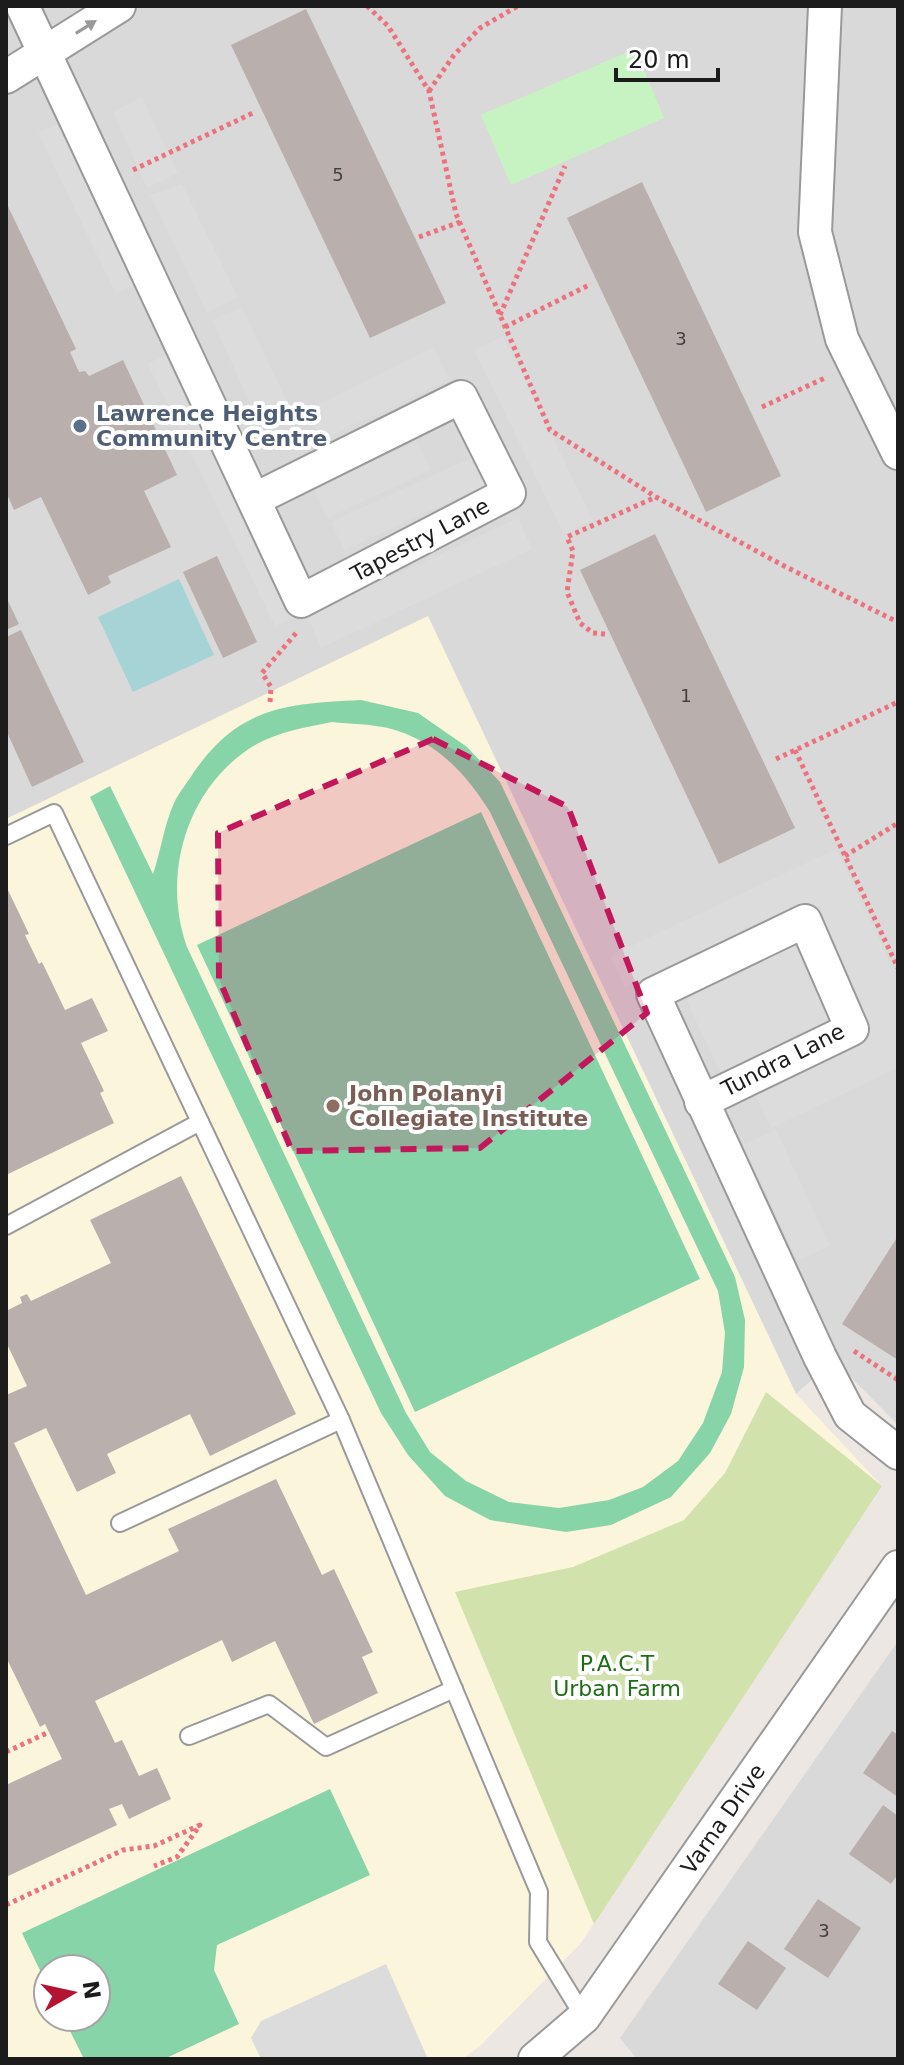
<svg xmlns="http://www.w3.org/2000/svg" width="904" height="2065" font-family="'DejaVu Sans',sans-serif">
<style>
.residential{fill:#dad9d9}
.education{fill:#fbf5dc;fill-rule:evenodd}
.grass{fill:#d1e2ac}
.park{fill:#c7f3c2}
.pitch{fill:#87d4a8;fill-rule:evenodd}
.parking{fill:#dcdcdc}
.water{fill:#a6d4d6}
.building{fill:#b9afac}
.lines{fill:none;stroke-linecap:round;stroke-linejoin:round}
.lane-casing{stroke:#999;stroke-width:20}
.street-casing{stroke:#999;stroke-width:36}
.path{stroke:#ec737e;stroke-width:5;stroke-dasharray:4 4;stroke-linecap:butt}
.lane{stroke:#fff;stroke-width:16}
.street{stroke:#fff;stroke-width:32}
.oneway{fill:#999}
.marked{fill:#c2185b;fill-opacity:0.2;stroke:#c2185b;stroke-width:6;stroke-dasharray:16 10;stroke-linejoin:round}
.service-dot{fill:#5c6f8a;stroke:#fff;stroke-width:3}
.education-dot{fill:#8d6e63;stroke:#fff;stroke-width:3}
.labels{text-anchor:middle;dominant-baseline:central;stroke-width:8;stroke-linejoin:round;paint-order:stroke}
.number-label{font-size:18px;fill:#434140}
.service-label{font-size:22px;font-weight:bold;fill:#4e5e75;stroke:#fff;text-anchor:start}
.street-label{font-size:22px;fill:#1c1c1c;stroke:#fff}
.education-label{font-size:22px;font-weight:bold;fill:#785e54;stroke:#fff;text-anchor:start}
.park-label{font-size:22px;fill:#1f6e15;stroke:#fff}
</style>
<rect width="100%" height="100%" fill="#ece7e2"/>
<g class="residential">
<path d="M6,6H898V1425L834,1360L796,1394L428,617L6,819Z"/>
<path d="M898,1641V2059H637L620,2038Z"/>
</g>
<path class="education" d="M428,616L796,1394L882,1486L581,1943L480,2046L462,2059H6V819ZM48,1969H96V2017H48Z"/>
<path class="grass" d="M766,1392L882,1486L594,1924L455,1592L573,1567L684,1520L725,1473Z"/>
<path class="park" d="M635,49L664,118L511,185L481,115Z"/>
<g class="pitch">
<path d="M361,700L418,713L467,747L500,782L735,1277L745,1320L744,1367L731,1414L710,1453L671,1497L611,1525L566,1532L490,1520L445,1496L408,1455L381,1413L90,797L110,786L153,874C161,851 164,825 174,803C179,792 188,782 194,772C240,706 286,704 361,700ZM332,722C350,724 370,724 388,728C435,740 465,772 490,812L718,1291L725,1333L722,1372L703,1423L678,1461L643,1487L609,1500L559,1508L509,1502L466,1481L430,1452L406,1413L187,947C161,874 187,786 255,745C278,732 306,727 332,722Z"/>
<path d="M481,812L700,1279L415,1412L197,945Z"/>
<path d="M330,1789L370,1875L217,1945L214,1970L239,2024L164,2059H84L63,2017H96V1969H48V1987L22,1933Z"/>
</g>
<g class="parking">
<path d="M142,97L178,173L147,188L113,112Z"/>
<path d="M64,122L144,280L116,294L38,133Z"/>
<path d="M182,184L238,297L207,313L150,195Z"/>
<path d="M242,307L291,410L260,425L212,320Z"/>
<path d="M503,336L593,520L564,534L474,350Z"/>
<path d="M434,347L449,380L318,442L319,436L307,410Z"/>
<path d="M175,350L304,612L275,626L148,364Z"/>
<path d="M417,441L431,470L327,518L313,489Z"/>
<path d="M484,452L497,480L344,550L331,522Z"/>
<path d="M518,518L532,549L321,648L307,616Z"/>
<path d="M836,849L898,979V1068L771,1128L755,1096L735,1104L670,965L625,987L610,956Z"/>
<path d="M776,1130L830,1246L798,1261L743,1145Z"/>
<path d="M386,1964L428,2059H261L251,2038L261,2021Z"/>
</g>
<path class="water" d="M179,579L214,655L133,692L98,617Z"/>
<g class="building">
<path d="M306,9L446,303L370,338L231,45Z"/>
<path d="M642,182L781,476L706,512L567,218Z"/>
<path d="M6,202L76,349L70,352L79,372L85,371L89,376L123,360L177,475L144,491L171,547L108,576L111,583L88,595L41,497L14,510L6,492Z"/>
<path d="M655,534L795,828L719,864L580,570Z"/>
<path d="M217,556L257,642L223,658L183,572Z"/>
<path d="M6,597L19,624L6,630Z"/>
<path d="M21,630L84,762L32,787L6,730V637Z"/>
<path d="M6,886L29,934L25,935L39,964L42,962L65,1010L92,998L108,1031L81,1043L104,1091L100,1093L114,1123L6,1175Z"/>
<path d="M181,1176L296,1414L210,1456L190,1414L107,1454L116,1473L77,1492L46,1428L14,1443L86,1595L179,1551L168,1529L276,1479L322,1575L334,1569L373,1652L362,1657L378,1693L314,1724L275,1641L232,1662L222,1640L95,1701L115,1743L122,1740L139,1776L157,1768L171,1799L129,1819L122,1804L109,1809L117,1825L6,1877V1785L62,1759L45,1724L40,1727L6,1657V1395L27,1386L6,1342V1311L22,1303L20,1297L27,1294L31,1301L111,1263L90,1220Z"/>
<path d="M898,1236V1360L842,1324Z"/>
<path d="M892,1731L898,1735V1797L863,1773Z"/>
<path d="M883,1805L898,1816V1874L891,1884L849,1854Z"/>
<path d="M818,1899L861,1928L828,1978L784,1949Z"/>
<path d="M748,1941L786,1968L757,2010L718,1984Z"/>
</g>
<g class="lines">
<defs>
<g id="lane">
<path d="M6,836L54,813L341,1420L539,1892L538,1942L584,2017"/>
<path d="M6,1226L200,1122"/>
<path d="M120,1523L341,1420"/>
<path d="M189,1736L269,1704L326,1747L454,1689"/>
</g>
<g id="street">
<path d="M825,6L815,232L842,339L898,453"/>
<path d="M23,7L301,601L509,493L461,397L255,499"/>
<path d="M6,77L119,6"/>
<path d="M701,1102L852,1029L805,921L653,994L820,1357L850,1415L898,1453"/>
<path d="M535,2059L584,2017L898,1567"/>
</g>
</defs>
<use href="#lane" class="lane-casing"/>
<use href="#street" class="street-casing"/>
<g class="path">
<path d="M367,6L388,26L429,91L456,214L550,430L656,497L788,568L898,622"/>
<path d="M429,91L454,55L480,28L518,6"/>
<path d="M133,170L255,112"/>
<path d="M419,237L460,222"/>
<path d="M500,315L565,166"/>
<path d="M505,327L591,284"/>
<path d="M762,407L827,377"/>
<path d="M605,634L593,633L580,623L567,592L573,551L567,537L656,497"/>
<path d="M270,702L271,687L262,673L297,632"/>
<path d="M795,750L898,968"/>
<path d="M776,759L898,702"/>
<path d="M845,856L898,823"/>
<path d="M854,1351L898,1380"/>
<path d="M6,1752L49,1732"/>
<path d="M6,1905L123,1850L154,1846L200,1825L177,1857L154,1866"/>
</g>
<use href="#lane" class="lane"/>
<use href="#street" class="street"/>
</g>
<defs><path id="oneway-solid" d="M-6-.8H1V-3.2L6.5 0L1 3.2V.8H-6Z" transform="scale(2)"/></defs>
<use class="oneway" href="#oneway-solid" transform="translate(86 27) rotate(-32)"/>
<path class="marked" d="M433,739L568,807L647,1013L480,1148L292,1151L219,979L218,833Z"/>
<circle class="service-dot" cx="80" cy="426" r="8"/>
<circle class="education-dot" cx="333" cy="1106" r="8"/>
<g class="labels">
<g class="number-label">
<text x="338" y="174">5</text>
<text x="681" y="338">3</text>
<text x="686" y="695">1</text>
<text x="824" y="1930">3</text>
</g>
<g class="service-label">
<text x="96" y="413">Lawrence Heights<tspan x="96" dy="25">Community Centre</tspan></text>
</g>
<g class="street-label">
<text transform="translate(420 540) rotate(-28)">Tapestry Lane</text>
<text transform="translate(783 1060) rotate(-27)">Tundra Lane</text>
<text transform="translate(723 1819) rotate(-55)">Varna Drive</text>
</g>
<g class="education-label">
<text x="349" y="1093">John Polanyi<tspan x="349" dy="25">Collegiate Institute</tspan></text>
</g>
<g class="park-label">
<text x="617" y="1663">P.A.C.T<tspan x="617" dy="25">Urban Farm</tspan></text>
</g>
</g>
<rect width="904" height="2065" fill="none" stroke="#1c1c1c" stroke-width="16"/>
<g transform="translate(72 1993) rotate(81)"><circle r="38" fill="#ffffff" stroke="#a4a4a4" stroke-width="2"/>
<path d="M0-6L14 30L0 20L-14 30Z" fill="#b41331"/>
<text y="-12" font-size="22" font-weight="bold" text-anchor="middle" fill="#1c1c1c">N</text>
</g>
<path d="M616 68v12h102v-12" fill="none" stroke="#1c1c1c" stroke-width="4"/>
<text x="628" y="68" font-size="24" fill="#1c1c1c" stroke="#ffffff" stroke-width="6" paint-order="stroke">20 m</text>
</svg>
